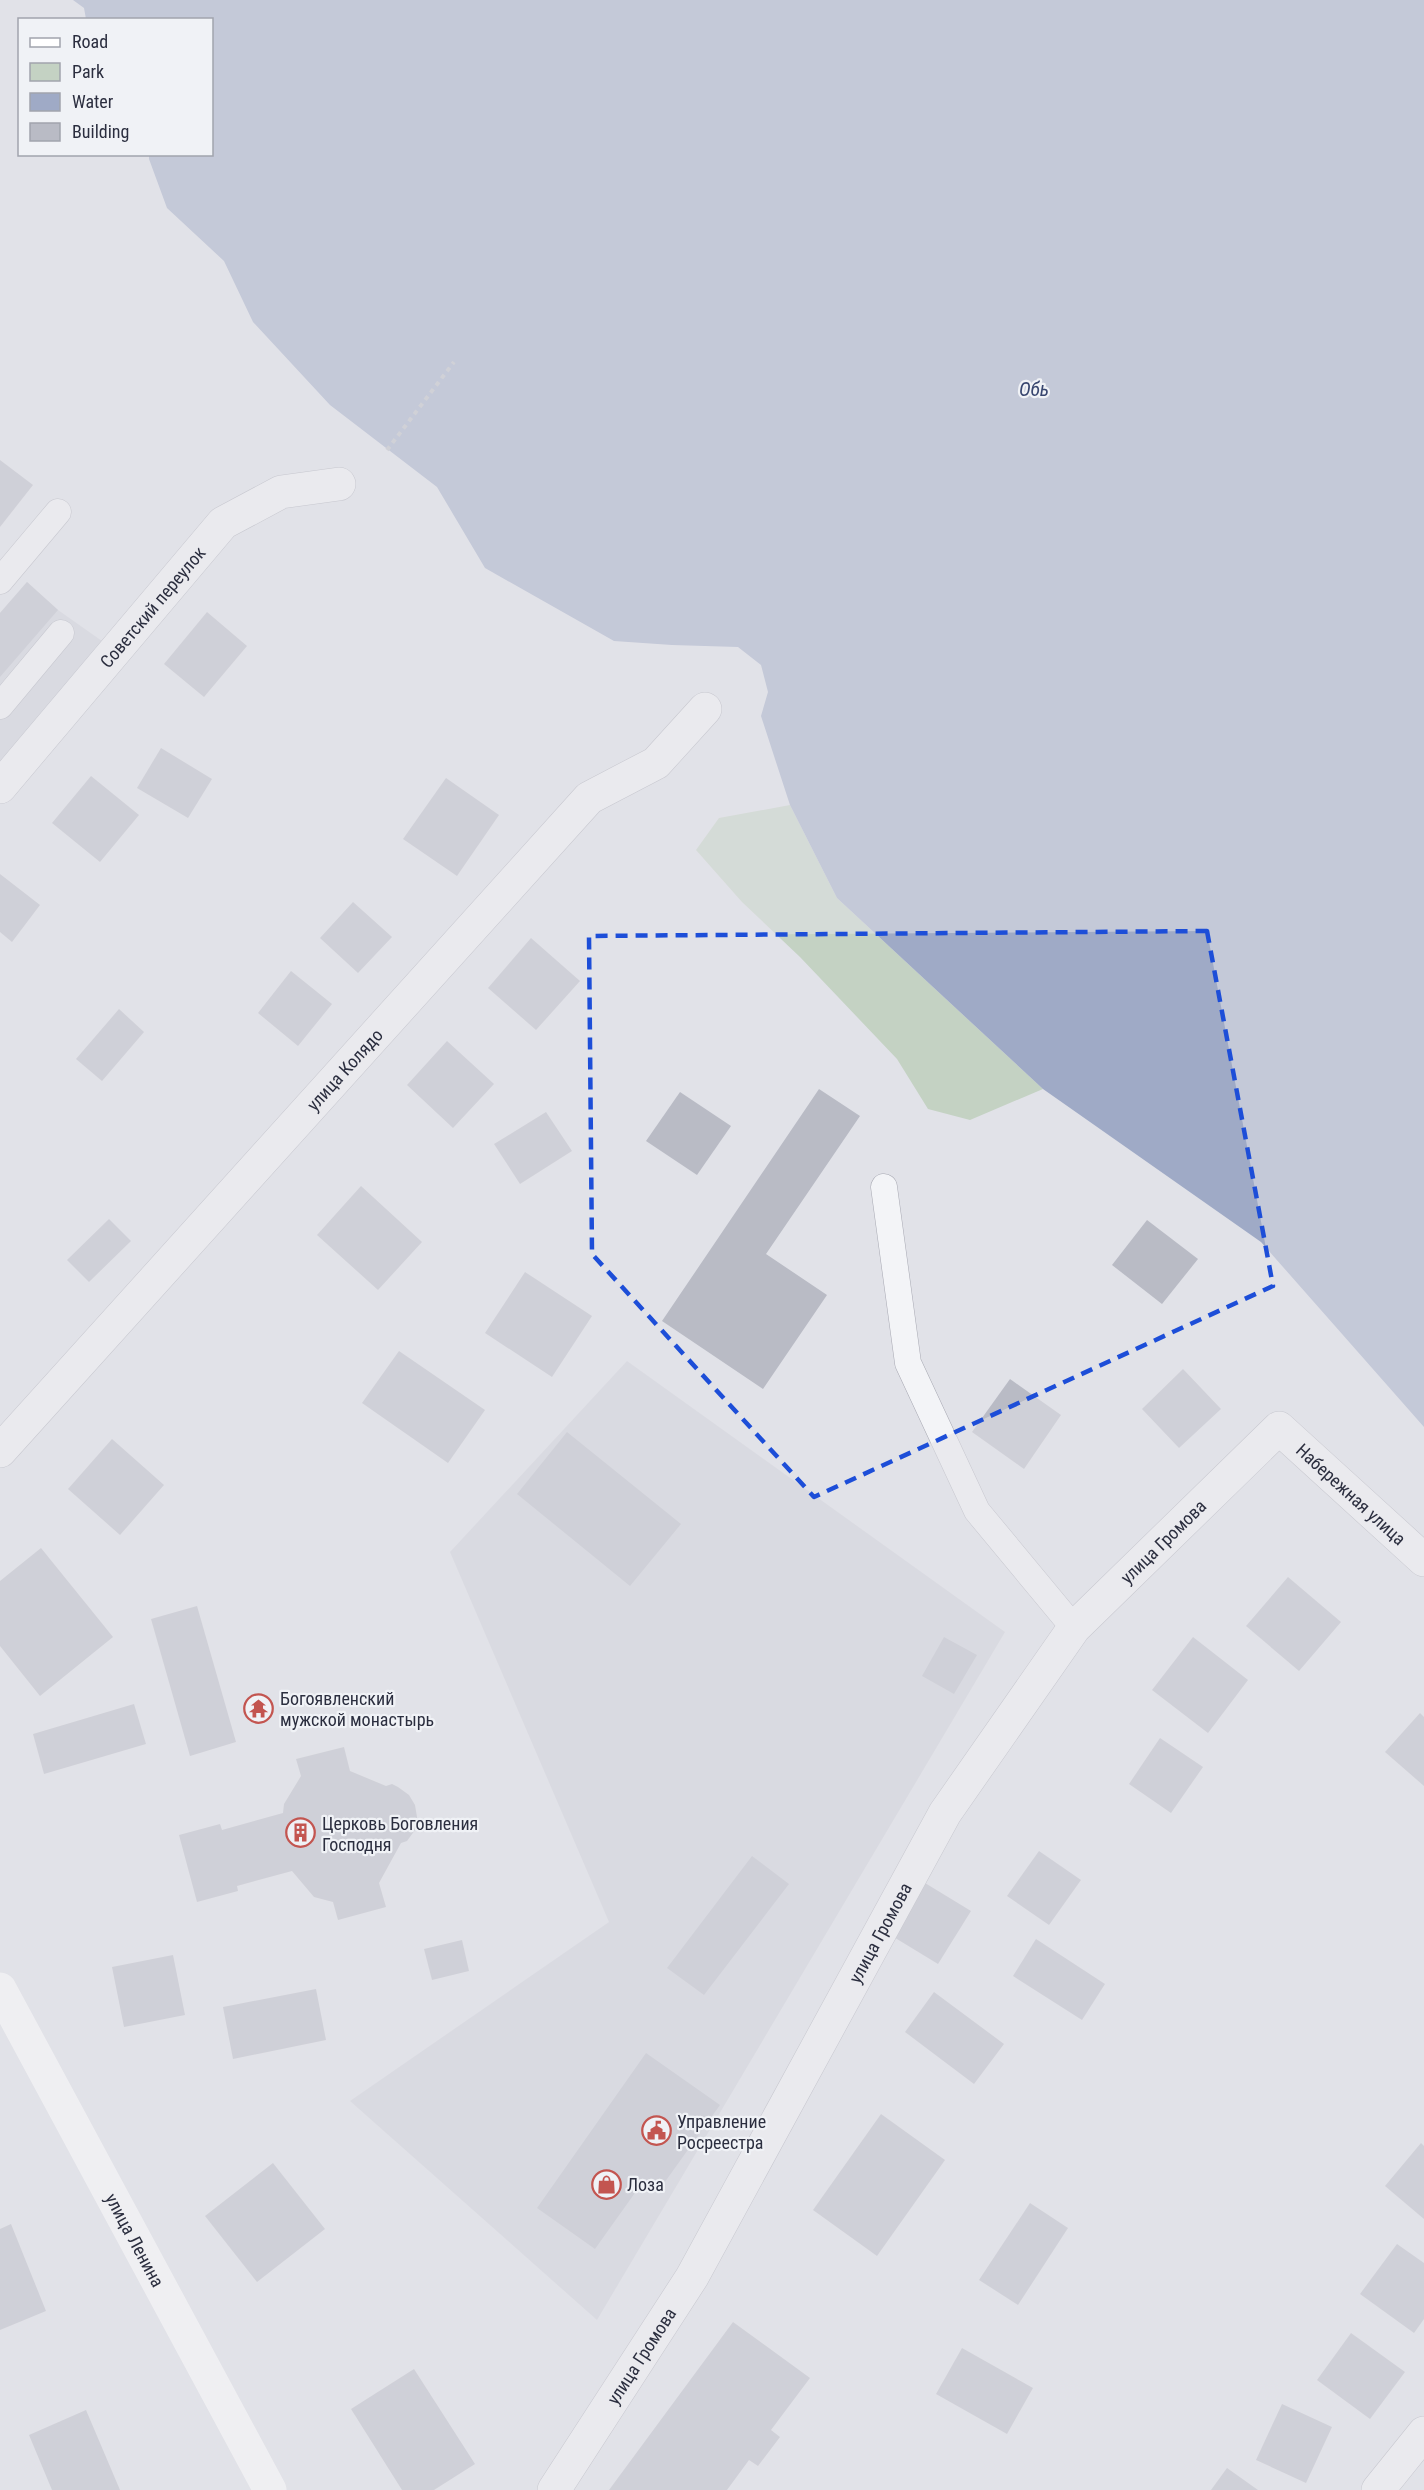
<svg xmlns="http://www.w3.org/2000/svg" width="1424" height="2490" font-family="'Roboto Condensed',sans-serif">
<style>
.built{fill:#cfd1da}
.green{fill:#c4d2c3}
.water{fill:#9faac6}
.building{fill:#b9bbc5}
.lines{fill:none;stroke-linecap:round;stroke-linejoin:round}
.lane-casing{stroke:#a7a8b2;stroke-width:27}
.street-casing{stroke:#a7a8b2;stroke-width:34}
.path{stroke:#bbbdc3;stroke-width:4;stroke-dasharray:4.5 4.5;stroke-linecap:butt}
.lane{stroke:#f3f4f7;stroke-width:26}
.street{stroke:#f3f4f7;stroke-width:33}
.secondary{stroke:#fff;stroke-width:33}
.marked{fill:none;stroke:#1d4ed8;stroke-width:4.5;stroke-dasharray:12 8;stroke-linejoin:round}
.labels{text-anchor:middle;dominant-baseline:central;stroke-width:4.5;stroke-linejoin:round;paint-order:stroke}
.street-label{font-size:18px;fill:#2b2e3f;stroke:#f0f2f6}
.poi-label{font-size:18px;fill:#2b2e3f;stroke:#f0f2f6;text-anchor:start}
.water-label{font-size:20px;font-style:italic;fill:#38466f;stroke:#f0f2f6}
</style>
<rect width="100%" height="100%" fill="#e1e2e8"/>
<g class="built">
<path d="M27,582L58,610L102,641L0,761V613Z"/>
<path d="M627,1361L1005,1632L597,2320L350,2101L609,1922L450,1552Z"/>
</g>
<path class="green" d="M790,805L837,898L1043,1089L970,1120L928,1109L897,1059L800,957L742,902L696,850L719,818Z"/>
<path class="water" d="M73,0H1424V1427L1261,1242L1043,1089L837,898L790,805L761,716L768,692L761,665L738,647L672,645L614,641L485,568L437,487L330,405L253,322L224,261L167,208L149,159V155L212,154V20L86,19L84,8Z"/>
<g class="building">
<path d="M0,460L33,485L0,527Z"/>
<path d="M27,582L58,610L0,677V613Z"/>
<path d="M207,612L247,646L204,697L164,664Z"/>
<path d="M161,748L212,779L188,818L137,788Z"/>
<path d="M91,776L139,815L100,862L52,823Z"/>
<path d="M446,778L499,815L457,876L403,839Z"/>
<path d="M0,874L40,905L12,942L0,932Z"/>
<path d="M353,902L392,937L358,973L320,938Z"/>
<path d="M531,938L580,981L536,1030L488,988Z"/>
<path d="M291,971L332,1004L298,1046L258,1013Z"/>
<path d="M119,1009L144,1032L102,1081L76,1059Z"/>
<path d="M447,1041L494,1084L453,1128L407,1085Z"/>
<path d="M819,1089L860,1116L766,1254L827,1295L763,1389L662,1321Z"/>
<path d="M680,1092L731,1126L697,1175L646,1141Z"/>
<path d="M546,1112L572,1151L520,1184L494,1144Z"/>
<path d="M361,1186L422,1242L378,1290L317,1235Z"/>
<path d="M109,1219L131,1241L89,1282L67,1260Z"/>
<path d="M1147,1220L1198,1259L1162,1304L1112,1265Z"/>
<path d="M525,1272L592,1316L552,1377L485,1333Z"/>
<path d="M399,1351L485,1410L448,1463L362,1403Z"/>
<path d="M1183,1369L1221,1409L1179,1448L1142,1409Z"/>
<path d="M1010,1379L1061,1415L1024,1469L972,1432Z"/>
<path d="M567,1432L681,1524L630,1586L517,1494Z"/>
<path d="M112,1439L164,1485L120,1535L68,1489Z"/>
<path d="M41,1548L113,1637L40,1696L0,1646V1581Z"/>
<path d="M1288,1577L1341,1622L1299,1671L1246,1626Z"/>
<path d="M197,1606L236,1742L190,1756L151,1619Z"/>
<path d="M944,1637L977,1655L954,1694L922,1676Z"/>
<path d="M1193,1637L1248,1680L1208,1733L1152,1690Z"/>
<path d="M134,1704L146,1744L44,1774L33,1734Z"/>
<path d="M1420,1713L1424,1717V1786L1385,1752Z"/>
<path d="M1160,1738L1203,1767L1171,1813L1129,1784Z"/>
<path d="M344,1747L350,1771L386,1786L392,1784L398,1787L409,1795L415,1805L417,1817L415,1830L407,1841L401,1843L379,1883L386,1907L338,1920L333,1902L314,1897L292,1871L237,1886L238,1891L197,1902L179,1835L220,1824L222,1830L283,1813L284,1804L301,1776L296,1759Z"/>
<path d="M1039,1851L1081,1880L1049,1925L1007,1896Z"/>
<path d="M752,1856L789,1884L704,1995L667,1968Z"/>
<path d="M925,1883L971,1911L938,1964L892,1936Z"/>
<path d="M1036,1939L1105,1984L1082,2020L1013,1976Z"/>
<path d="M462,1940L469,1971L432,1980L424,1949Z"/>
<path d="M173,1955L185,2015L124,2027L112,1967Z"/>
<path d="M316,1989L326,2040L233,2059L223,2007Z"/>
<path d="M934,1992L1004,2044L974,2084L905,2032Z"/>
<path d="M646,2053L720,2105L657,2193L642,2183L595,2249L537,2208Z"/>
<path d="M881,2114L945,2160L877,2256L813,2210Z"/>
<path d="M1421,2143L1424,2146V2219L1385,2186Z"/>
<path d="M273,2163L325,2229L257,2282L205,2216Z"/>
<path d="M1030,2203L1068,2228L1018,2305L979,2280Z"/>
<path d="M11,2224L46,2311L0,2330V2229Z"/>
<path d="M1397,2244L1424,2263V2319L1414,2333L1360,2294Z"/>
<path d="M733,2322L810,2378L771,2430L780,2437L758,2466L749,2460L727,2490H609Z"/>
<path d="M1351,2333L1405,2372L1370,2419L1317,2380Z"/>
<path d="M962,2348L1033,2388L1007,2434L936,2394Z"/>
<path d="M414,2369L475,2464L434,2490H402L351,2409Z"/>
<path d="M1282,2404L1332,2427L1306,2483L1256,2460Z"/>
<path d="M86,2410L120,2490H52L29,2435Z"/>
<path d="M1227,2468L1258,2490H1211Z"/>
</g>
<g class="lines">
<defs>
<g id="lane">
<path d="M0,581L58,512"/>
<path d="M0,706L61,633"/>
<path d="M884,1187L908,1363L977,1511L1074,1628"/>
</g>
<g id="street">
<path id="s1" d="M0,787L223,523L281,492L339,484"/>
<path id="s2" d="M0,1451L589,798L656,763L705,709"/>
<path id="s3" d="M554,2490L692,2277L945,1813L1074,1628L1279,1428L1424,1560"/>
<path d="M1378,2490L1424,2433"/>
</g>
</defs>
<use href="#lane" class="lane-casing"/>
<use href="#street" class="street-casing"/>
<path class="path" d="M387,450L454,362"/>
<use href="#lane" class="lane"/>
<use href="#street" class="street"/>
<path class="secondary" id="s4" d="M0,1989L270,2490"/>
</g>
<path d="M0 0H1424V2490H0ZM1207,931L1273,1286L814,1497L592,1254L589,936Z" fill="#e1e2e8" fill-opacity=".55" fill-rule="evenodd"/>
<path class="marked" d="M1207,931L1273,1286L814,1497L592,1254L589,936Z"/>
<defs>
<symbol id="temple-ring" viewBox="-11 -11 22 22"><circle r="9.5" fill="#f0f2f6" stroke="#c35550" stroke-width="1.5"/><path d="M0-6L5-2H3V0L6.5 2.5H4V6H1.5V3h-3V6H-4V2.5H-6.5L-3 0V-2H-5Z" fill="#c35550"/></symbol>
<symbol id="building-ring" viewBox="-11 -11 22 22"><circle r="9.5" fill="#f0f2f6" stroke="#c35550" stroke-width="1.5"/><path d="M-4-6H4V6H1V3H-1V6H-4ZM-2.5-4.3h1.7v1.8h-1.7ZM.8-4.3h1.7v1.8H.8ZM-2.5-1h1.7V.8h-1.7ZM.8-1h1.7V.8H.8Z" fill="#c35550"/></symbol>
<symbol id="civic-ring" viewBox="-11 -11 22 22"><circle r="9.5" fill="#f0f2f6" stroke="#c35550" stroke-width="1.5"/><path d="M-.6-6.5H3V-4.5H.6V-3L4-1V1h2V6H-6V1h2V-1L-.6-3ZM-1.2 2.5V6h2.4V2.5Z" fill="#c35550"/></symbol>
<symbol id="shop-ring" viewBox="-11 -11 22 22"><circle r="9.5" fill="#f0f2f6" stroke="#c35550" stroke-width="1.5"/><path d="M-5-2.5h2.3a2.7 3.5 0 0 1 5.4 0H5L5.5 6h-11ZM-1.5-2.5h3a1.5 2.3 0 0 0-3 0Z" fill="#c35550"/></symbol>
</defs>
<g fill-rule="evenodd">
<use href="#temple-ring" x="242" y="1692" width="33" height="33"/>
<use href="#building-ring" x="284" y="1816" width="33" height="33"/>
<use href="#civic-ring" x="640" y="2114" width="33" height="33"/>
<use href="#shop-ring" x="590" y="2168" width="33" height="33"/>
</g>
<g class="labels">
<g class="street-label">
<text stroke="none"><textPath href="#s1" startOffset="236">Советский переулок</textPath></text>
<text stroke="none"><textPath href="#s2" startOffset="514">улица Колядо</textPath></text>
<text stroke="none"><textPath href="#s3" startOffset="1392">Набережная улица</textPath></text>
<text stroke="none"><textPath href="#s3" startOffset="1132">улица Громова</textPath></text>
<text stroke="none"><textPath href="#s3" startOffset="646">улица Громова</textPath></text>
<text stroke="none"><textPath href="#s4" startOffset="285">улица Ленина</textPath></text>
<text stroke="none"><textPath href="#s3" startOffset="160">улица Громова</textPath></text>
</g>
<g class="poi-label">
<text x="280" y="1698">Богоявленский<tspan x="280" dy="21">мужской монастырь</tspan></text>
<text x="322" y="1823">Церковь Боговления<tspan x="322" dy="21">Господня</tspan></text>
<text x="677" y="2121">Управление<tspan x="677" dy="21">Росреестра</tspan></text>
<text x="627" y="2184">Лоза</text>
</g>
<g class="water-label">
<text x="1034" y="389">Обь</text>
</g>
</g>
<rect x="18" y="18" width="195" height="138" fill="#f0f2f6" stroke="#a1a4ad" stroke-width="1.5"/>
<rect x="30" y="38" width="30" height="9" fill="#ffffff" stroke="#a1a4ad" stroke-width="1.5"/>
<text x="72" y="48" font-size="18" fill="#2b2e3f">Road</text>
<rect x="30" y="63" width="30" height="18" fill="#c4d2c3" stroke="#a1a4ad" stroke-width="1.5"/>
<text x="72" y="78" font-size="18" fill="#2b2e3f">Park</text>
<rect x="30" y="93" width="30" height="18" fill="#9faac6" stroke="#a1a4ad" stroke-width="1.5"/>
<text x="72" y="108" font-size="18" fill="#2b2e3f">Water</text>
<rect x="30" y="123" width="30" height="18" fill="#b9bbc5" stroke="#a1a4ad" stroke-width="1.5"/>
<text x="72" y="138" font-size="18" fill="#2b2e3f">Building</text>
</svg>
